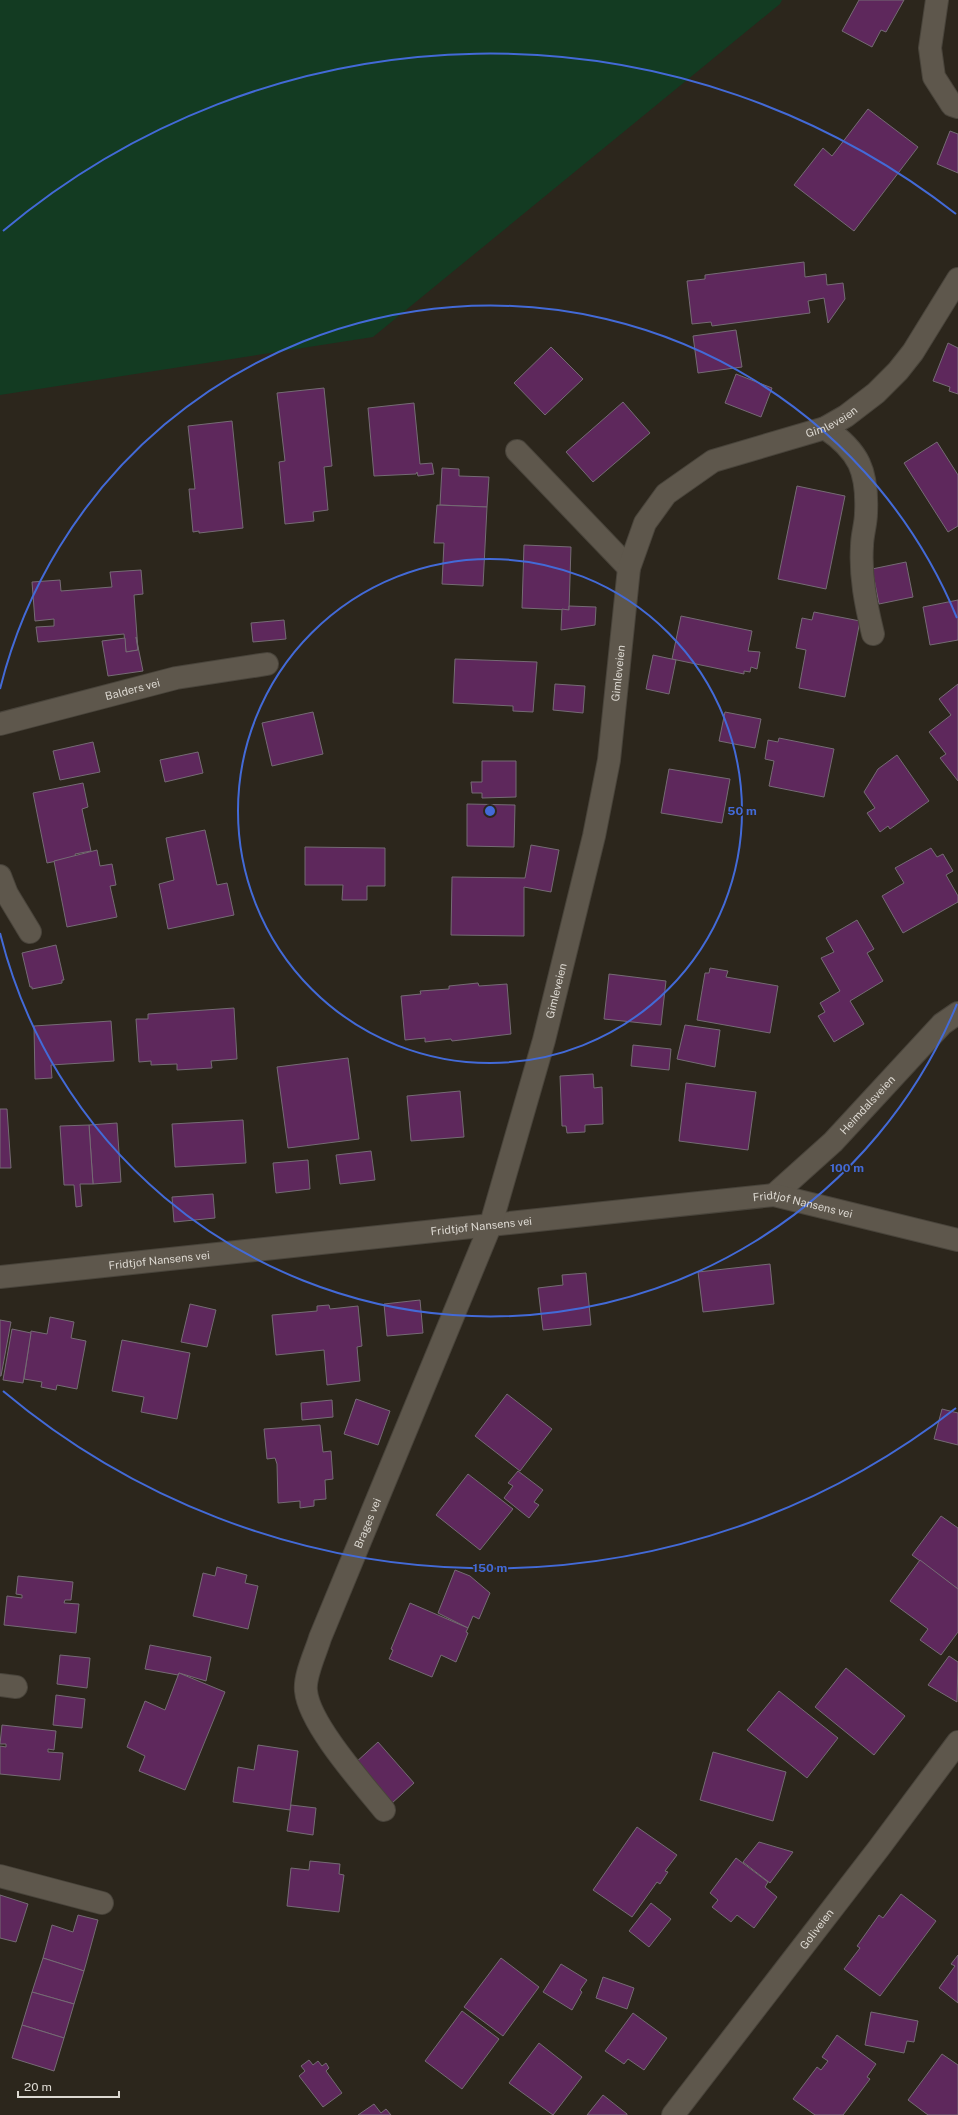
<svg xmlns="http://www.w3.org/2000/svg" width="958" height="2115" font-family="'Public Sans',sans-serif">
<style>
.green{fill:#133b22}
.building{fill:#5e285c;stroke:#756b74}
.lines{fill:none;stroke-linecap:round;stroke-linejoin:round}
.minor-casing{stroke:#49443b;stroke-width:24}
.minor{stroke:#5e574c;stroke-width:22}
.ring{fill:none;stroke:#436ad7;stroke-width:2}
.labels{text-anchor:middle;dominant-baseline:central;stroke-width:3;stroke-linejoin:round;paint-order:stroke}
.street-label{font-size:11px;fill:#ddd9d2;stroke:#2c261c}
.centre{fill:#436ad7;stroke:#2c261c;stroke-width:2}
.ring-label{font-size:12px;text-anchor:middle;font-weight:bold;fill:#436ad7;stroke:#2c261c;stroke-width:3;stroke-linejoin:round;paint-order:stroke}
</style>
<rect width="100%" height="100%" fill="#2c261c"/>
<path class="green" d="M0,0H782L780,4L373,337L0,395Z"/>
<g class="building">
<path d="M859,0H904L886,32L881,30L872,47L842,31Z"/>
<path d="M868,109L918,147L854,231L794,185L823,148L832,156Z"/>
<path d="M950,131L958,134V173L937,164Z"/>
<path d="M804,262L805,277L826,274L827,285L843,283L845,299L828,323L824,298L808,301L810,313L712,326L711,322L692,324L687,281L705,279V275Z"/>
<path d="M736,330L742,367L698,373L693,336Z"/>
<path d="M948,343L958,348V394L949,391L950,387L933,381Z"/>
<path d="M551,347L583,379L545,415L514,383Z"/>
<path d="M736,374L772,388L761,417L725,403Z"/>
<path d="M324,388L332,466L324,467L328,510L313,512L314,521L285,524L279,462L285,461L277,393Z"/>
<path d="M623,402L650,433L593,482L566,452Z"/>
<path d="M414,403L420,464L432,463L434,474L418,476L417,472L416,474L374,476L368,408Z"/>
<path d="M232,421L243,528L199,533V531L193,532L189,489H195L188,426Z"/>
<path d="M937,442L958,475V526L948,532L904,463Z"/>
<path d="M442,468L459,469V476L489,477L487,507L440,505Z"/>
<path d="M797,486L845,496L826,589L778,579Z"/>
<path d="M437,505L487,507L483,586L442,584L444,543H434Z"/>
<path d="M524,545L571,547L569,610L522,608Z"/>
<path d="M906,562L913,597L879,604L872,569Z"/>
<path d="M141,570L143,594L134,595L138,650L126,652L124,634L38,642L36,627L54,626V619L35,621L32,582L60,580L61,591L112,587L110,572Z"/>
<path d="M958,600V640L930,645L923,607Z"/>
<path d="M569,606L596,607L595,625L561,630L562,609L569,610Z"/>
<path d="M814,612L860,621L845,697L799,688L806,650L796,648L802,618L812,620Z"/>
<path d="M681,616L752,631L748,651L760,652L757,669L751,667L750,672L744,671V674L672,659Z"/>
<path d="M284,620L286,639L253,642L251,623Z"/>
<path d="M136,637L143,671L108,676L102,641L125,638L126,652L138,650Z"/>
<path d="M653,655L676,660L669,694L646,689Z"/>
<path d="M455,659L537,662L533,712L513,711V706L453,703Z"/>
<path d="M555,684L585,686L583,713L553,710Z"/>
<path d="M958,684V781L940,758L946,754L929,732L951,715L939,699Z"/>
<path d="M313,712L323,754L272,766L262,723Z"/>
<path d="M725,712L761,719L755,748L719,741Z"/>
<path d="M779,738L834,749L824,797L769,786L774,761L765,759L768,740L778,742Z"/>
<path d="M93,742L100,772L60,780L53,751Z"/>
<path d="M198,752L203,773L165,782L160,760Z"/>
<path d="M897,755L929,801L890,829L888,826L880,832L867,813L875,808L864,792L878,769Z"/>
<path d="M482,761H516V797L482,798V793H472L471,782H482Z"/>
<path d="M669,769L730,779L722,823L661,813Z"/>
<path d="M83,783L88,807L82,809L91,851L75,854L76,857L47,863L33,793Z"/>
<path d="M467,804L515,805L514,847L467,846Z"/>
<path d="M205,830L217,885L227,883L234,915L168,929L159,884L174,880L166,838Z"/>
<path d="M531,845L559,850L551,892L524,887V936L451,935L452,877L525,878Z"/>
<path d="M305,847L385,848V886H367V900H342L343,885H305Z"/>
<path d="M931,848L937,857L943,854L953,871L946,875L958,896V902L903,933L882,896L904,883L895,868Z"/>
<path d="M97,850L100,866L112,864L116,885L110,886L117,917L67,927L54,861Z"/>
<path d="M857,920L874,949L867,953L883,981L850,1001L864,1024L834,1042L818,1016L825,1012L820,1003L840,991L821,958L834,952L826,938Z"/>
<path d="M56,945L64,980H62V983L32,989V987H30L22,953Z"/>
<path d="M710,968L728,971L726,977L778,986L770,1033L697,1020L705,973H709Z"/>
<path d="M609,974L666,981L661,1025L604,1019Z"/>
<path d="M478,983L479,986L507,984L511,1034L452,1041L451,1039L425,1042V1038L405,1040L401,996L421,994L420,991L449,989V986Z"/>
<path d="M234,1008L237,1059L211,1061L212,1068L177,1070V1064L151,1065V1061L139,1062L136,1019H148V1014Z"/>
<path d="M111,1021L114,1061L51,1065L52,1078L35,1079L34,1026Z"/>
<path d="M685,1025L720,1030L715,1067L677,1059Z"/>
<path d="M633,1045L671,1049L669,1070L631,1066Z"/>
<path d="M348,1058L359,1139L288,1148L277,1067Z"/>
<path d="M593,1074L594,1088L602,1087L603,1124L585,1125V1132L567,1133L566,1126H562L560,1076Z"/>
<path d="M686,1083L756,1092L748,1150L679,1141Z"/>
<path d="M460,1091L464,1137L411,1141L407,1096Z"/>
<path d="M0,1109H7L11,1168H0Z"/>
<path d="M243,1120L246,1163L175,1167L172,1124Z"/>
<path d="M117,1123L121,1182L93,1184L89,1125Z"/>
<path d="M89,1125L93,1184H80L82,1206L76,1207L74,1185H64L60,1126Z"/>
<path d="M371,1151L375,1180L340,1184L336,1155Z"/>
<path d="M308,1160L310,1189L276,1193L273,1163Z"/>
<path d="M213,1194L215,1218L174,1222L172,1197Z"/>
<path d="M770,1264L774,1304L703,1312L698,1272Z"/>
<path d="M586,1273L591,1325L543,1330L538,1288L563,1285L562,1275Z"/>
<path d="M420,1300L423,1333L387,1336L384,1304Z"/>
<path d="M190,1304L216,1310L207,1347L181,1342Z"/>
<path d="M329,1305L330,1309L358,1306L362,1346L357,1347L360,1381L327,1385L324,1350L276,1355L272,1315L317,1311V1306Z"/>
<path d="M50,1317L74,1322L71,1338L86,1341L77,1389L57,1385L56,1390L41,1387L42,1382L24,1379L31,1331L47,1334Z"/>
<path d="M0,1320L11,1322L1,1376H0Z"/>
<path d="M12,1329L31,1333L23,1383L3,1380Z"/>
<path d="M122,1340L190,1353L177,1419L141,1412L144,1397L112,1391Z"/>
<path d="M507,1394L552,1429L520,1471L475,1436Z"/>
<path d="M356,1399L390,1411L378,1445L344,1434Z"/>
<path d="M332,1400L333,1417L302,1420L301,1403Z"/>
<path d="M942,1409L958,1413V1445L934,1439Z"/>
<path d="M320,1425L323,1452L331,1451L333,1479L325,1480L326,1499L314,1500V1506L300,1508V1501L278,1503L277,1464L275,1458L267,1459L264,1429Z"/>
<path d="M518,1471L543,1490L534,1502L539,1505L529,1518L504,1498L513,1486L508,1483Z"/>
<path d="M468,1474L513,1509L480,1550L436,1515Z"/>
<path d="M941,1516L958,1528V1589L912,1555Z"/>
<path d="M920,1560L958,1589V1632L941,1655L920,1640L928,1629L890,1601Z"/>
<path d="M217,1567L247,1575L245,1583L258,1586L248,1629L193,1616L203,1573L215,1576Z"/>
<path d="M455,1570L470,1576L490,1593L479,1619L473,1616L468,1628L438,1613Z"/>
<path d="M18,1576L73,1582L71,1600H65L64,1603L79,1604L76,1633L4,1625L7,1596L22,1598V1595L16,1594Z"/>
<path d="M410,1603L468,1628L466,1632L468,1633L456,1662L441,1655L432,1677L389,1659L393,1650L391,1649Z"/>
<path d="M150,1645L211,1657L206,1681L179,1673L178,1675L145,1669Z"/>
<path d="M60,1655L90,1658L87,1688L57,1684Z"/>
<path d="M949,1656L958,1662L957,1702L928,1685Z"/>
<path d="M846,1668L905,1716L874,1755L815,1707Z"/>
<path d="M179,1673L225,1692L185,1790L139,1771L145,1756L127,1747L145,1701L165,1710Z"/>
<path d="M779,1691L838,1738L807,1778L747,1730Z"/>
<path d="M56,1695L85,1699L82,1728L53,1725Z"/>
<path d="M2,1725L56,1731L54,1750L48,1749V1752L63,1753L60,1780L0,1774V1746L6,1747V1744H0Z"/>
<path d="M378,1742L414,1783L391,1804L354,1764Z"/>
<path d="M258,1745L298,1751L290,1810L233,1802L238,1767L254,1770Z"/>
<path d="M713,1752L786,1772L773,1821L700,1800Z"/>
<path d="M291,1805L316,1808L313,1835L287,1831Z"/>
<path d="M637,1827L677,1855L665,1871L668,1872L660,1884L657,1882L632,1917L593,1890Z"/>
<path d="M759,1842L793,1852L770,1883L743,1862Z"/>
<path d="M736,1858L768,1882L765,1887L777,1897L754,1928L737,1915L731,1922L712,1907L718,1900L710,1893Z"/>
<path d="M310,1861L340,1864L339,1874L344,1875L339,1912L287,1906L291,1868L309,1870Z"/>
<path d="M901,1894L936,1921L880,1996L844,1969L860,1948L857,1946L879,1915L883,1918Z"/>
<path d="M0,1895L28,1904L16,1942L0,1938Z"/>
<path d="M651,1903L671,1919L649,1947L629,1931Z"/>
<path d="M78,1915L98,1920L84,1971L43,1958L52,1925L73,1932Z"/>
<path d="M958,1955V2003L939,1988L955,1966L951,1964Z"/>
<path d="M43,1958L84,1971L74,2004L32,1992Z"/>
<path d="M501,1958L539,1987L503,2036L464,2007Z"/>
<path d="M561,1964L587,1980L580,1990L582,1992L572,2010L543,1992Z"/>
<path d="M603,1977L634,1988L627,2009L596,1998Z"/>
<path d="M32,1992L74,2004L64,2038L22,2025Z"/>
<path d="M462,2011L499,2039L462,2089L425,2061Z"/>
<path d="M871,2012L918,2021L914,2042L907,2041L904,2053L865,2045Z"/>
<path d="M633,2013L667,2038L644,2070L628,2059L624,2064L605,2051Z"/>
<path d="M22,2025L64,2038L54,2071L12,2058Z"/>
<path d="M837,2035L876,2064L867,2077L870,2079L843,2115H815L793,2099L817,2067L821,2070L828,2061L822,2057Z"/>
<path d="M539,2043L582,2077L553,2115L509,2083Z"/>
<path d="M942,2054L958,2065V2115H928L908,2100Z"/>
<path d="M309,2060L313,2065L318,2061L322,2066L326,2063L329,2068L326,2071L342,2093L323,2107L299,2076L305,2071L301,2066Z"/>
<path d="M603,2095L627,2114V2115H587Z"/>
<path d="M374,2104L381,2113L386,2109L391,2115H358Z"/>
</g>
<g class="lines">
<defs>
<g id="minor">
<path d="M937,0L930,48L934,77L952,105L958,107"/>
<path d="M825,428C859,451 868,471 866,513C866,524 862,535 862,546C860,576 866,605 873,634"/>
<path d="M517,451L629,568"/>
<path id="s1" d="M0,724L176,678L267,664"/>
<path d="M0,876L7,894L30,932"/>
<path id="s2" d="M774,1195L833,1142L942,1024L958,1013"/>
<path id="s3" d="M0,1277L774,1195L958,1240"/>
<path d="M0,1685L16,1687"/>
<path id="s4" d="M384,1810C363,1784 309,1724 306,1691C304,1676 316,1652 320,1638L491,1224L544,1040L594,836L609,760L629,568L645,523L666,494L713,461L825,428L846,416L876,393L898,371L913,352L958,279"/>
<path d="M0,1876L102,1903"/>
<path id="s5" d="M673,2115L879,1848L958,1742"/>
</g>
</defs>
<use href="#minor" class="minor-casing"/>
<use href="#minor" class="minor"/>
</g>
<g class="ring">
<circle cx="490" cy="811" r="252"/>
<path d="M957 1004A505 505 0 0 1 0 933M0 689A505 505 0 0 1 957 618"/>
<path d="M956 1408A757 757 0 0 1 3 1391M3 231A757 757 0 0 1 956 214"/>
</g>
<g class="labels">
<g class="street-label">
<text stroke="none"><textPath href="#s4" startOffset="1585">Gimleveien</textPath></text>
<text stroke="none"><textPath href="#s4" startOffset="1213">Gimleveien</textPath></text>
<text stroke="none"><textPath href="#s1" startOffset="137">Balders vei</textPath></text>
<text stroke="none"><textPath href="#s4" startOffset="889">Gimleveien</textPath></text>
<text stroke="none"><textPath href="#s2" startOffset="130">Heimdalsveien</textPath></text>
<text stroke="none"><textPath href="#s3" startOffset="808">Fridtjof Nansens vei</textPath></text>
<text stroke="none"><textPath href="#s3" startOffset="484">Fridtjof Nansens vei</textPath></text>
<text stroke="none"><textPath href="#s3" startOffset="160">Fridtjof Nansens vei</textPath></text>
<text stroke="none"><textPath href="#s4" startOffset="323">Brages vei</textPath></text>
<text stroke="none"><textPath href="#s5" startOffset="235">Goliveien</textPath></text>
</g>
</g>
<circle cx="490" cy="811" r="6" class="centre"/>
<g class="ring-label">
<text x="742" y="815">50 m</text>
<text x="847" y="1172">100 m</text>
<text x="490" y="1572">150 m</text>
</g>
<path d="M18 2091v6h101v-6" fill="none" stroke="#ddd9d2" stroke-width="2"/>
<text x="24" y="2091" font-size="12" fill="#ddd9d2" stroke="#2c261c" stroke-width="3" paint-order="stroke">20 m</text>
</svg>
